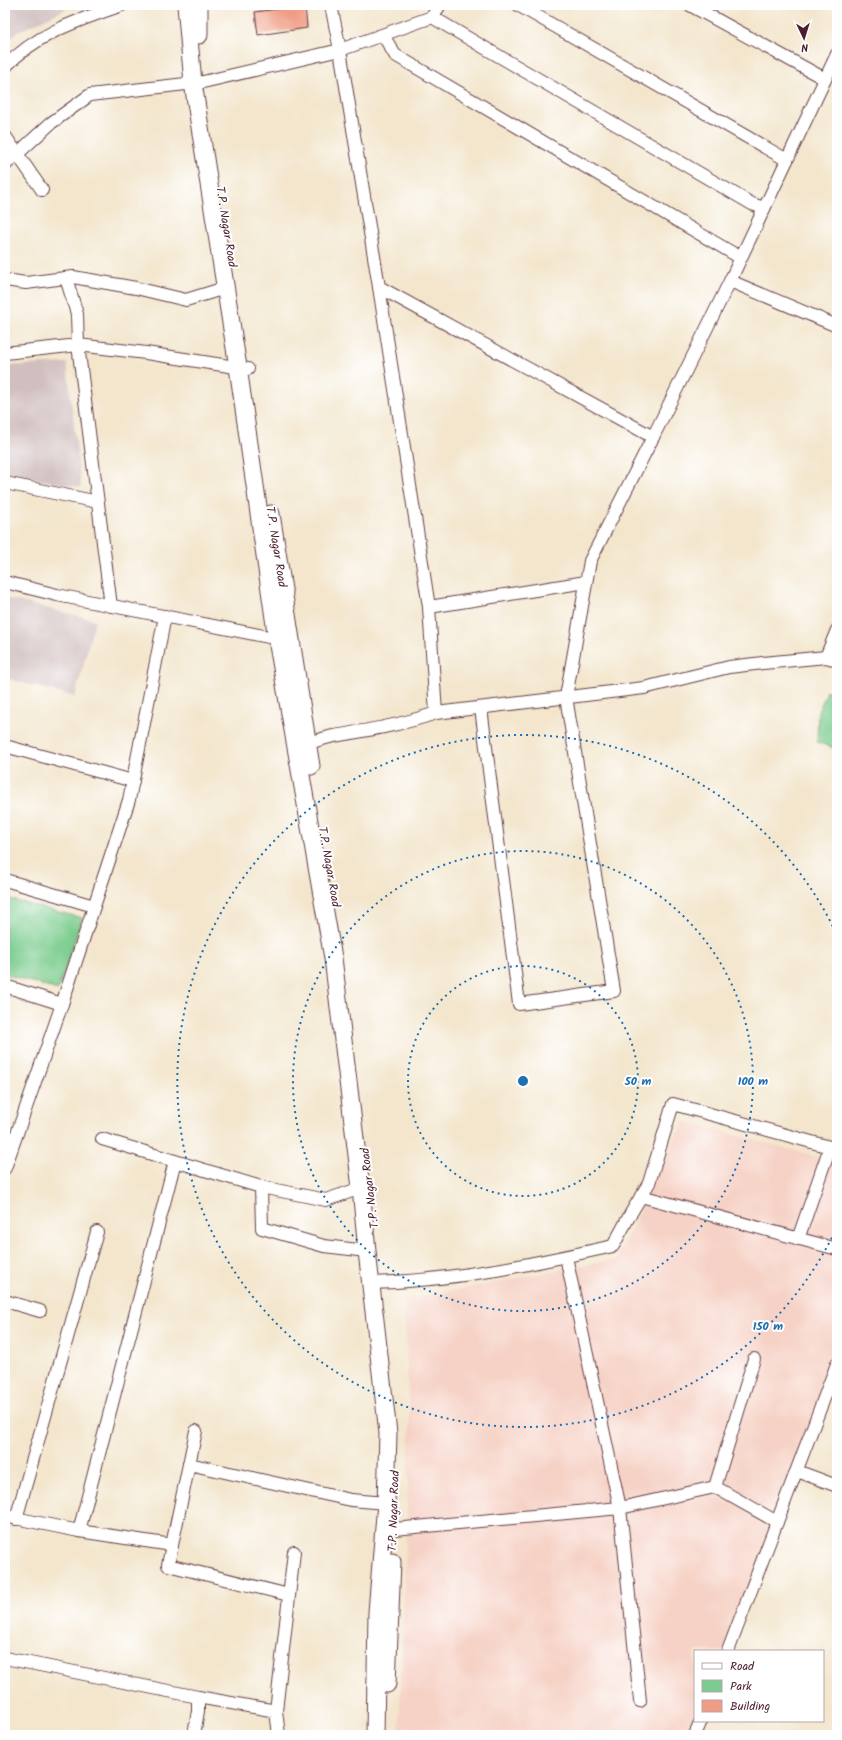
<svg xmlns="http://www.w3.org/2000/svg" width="842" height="1740" font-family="Kalam,sans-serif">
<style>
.built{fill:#f6d1c5}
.industrial{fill:#d1bfbf}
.green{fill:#7bcc8e;stroke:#62765c}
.building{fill:#f09b83}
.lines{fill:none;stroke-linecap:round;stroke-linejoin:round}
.minor-casing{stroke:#633d43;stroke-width:14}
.secondary-casing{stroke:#633d43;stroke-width:19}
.minor{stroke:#fff;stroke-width:12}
.secondary{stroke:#fff;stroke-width:17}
.ring{fill:none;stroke:#1f6fb2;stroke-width:2;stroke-dasharray:2 4}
.labels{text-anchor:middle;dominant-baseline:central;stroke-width:4;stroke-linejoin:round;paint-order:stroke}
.street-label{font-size:12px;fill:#4a1f2b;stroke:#fff}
.centre{fill:#1f6fb2;stroke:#fff;stroke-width:2}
.ring-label{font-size:12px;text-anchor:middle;font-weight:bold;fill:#1f6fb2;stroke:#fff;stroke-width:4;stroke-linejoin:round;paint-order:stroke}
</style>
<rect width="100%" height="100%" fill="#fff"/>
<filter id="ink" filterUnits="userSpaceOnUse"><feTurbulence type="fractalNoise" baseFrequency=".025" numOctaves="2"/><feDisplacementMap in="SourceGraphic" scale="8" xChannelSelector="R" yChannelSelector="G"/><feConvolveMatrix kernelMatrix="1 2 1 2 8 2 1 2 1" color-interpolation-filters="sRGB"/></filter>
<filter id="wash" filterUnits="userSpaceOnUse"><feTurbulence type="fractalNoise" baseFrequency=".012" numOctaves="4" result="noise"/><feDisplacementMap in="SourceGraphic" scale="16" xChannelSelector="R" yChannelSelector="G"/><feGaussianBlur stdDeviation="0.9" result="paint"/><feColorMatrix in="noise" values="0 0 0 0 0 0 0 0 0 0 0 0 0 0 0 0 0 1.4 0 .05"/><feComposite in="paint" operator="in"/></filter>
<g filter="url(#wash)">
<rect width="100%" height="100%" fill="#f3e6cd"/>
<path class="built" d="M683,1121L837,1162V1367L728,1651H695V1735H399L410,1427L404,1300L617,1259Z"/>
<g class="industrial">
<path d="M5,5H74L17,32L5,43Z"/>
<path d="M67,363L81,487L5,474V366Z"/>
<path d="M5,598L95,620L75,697L5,678Z"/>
</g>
<g class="green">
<path d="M827,691L837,692V749L817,742L818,712Z"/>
<path d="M5,898L82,918L58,990L5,974Z"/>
</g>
<g id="blocks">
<path class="building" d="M305,5L307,28L258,35L255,12Z"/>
</g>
</g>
<g filter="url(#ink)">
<use href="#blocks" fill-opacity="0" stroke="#633d43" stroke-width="1"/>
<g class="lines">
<defs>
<g id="minor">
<path d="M440,5L432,17L752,204L764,208"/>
<path d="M518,5L787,160"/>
<path d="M690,5L825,79"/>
<path d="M432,17L340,50L379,287L653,437L730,281"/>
<path d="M383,35L395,55L741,258"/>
<path d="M837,54L730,281L837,326"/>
<path d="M5,67C37,33 79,20 122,5"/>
<path d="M5,136L42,190"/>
<path d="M5,165L51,123L90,95L203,82L340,50L331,5"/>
<path d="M66,278L77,314L78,345L111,606"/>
<path d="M5,280L26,283L73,277L136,288L186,300L225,288"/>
<path d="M379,287L429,607"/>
<path d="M5,353L78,345L146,353L248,369"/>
<path d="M5,483L98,502"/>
<path d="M5,582L57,595L284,640"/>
<path d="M826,657L837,630"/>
<path d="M481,708L519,1004L614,991L566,697L590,561L653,437"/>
<path d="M436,713L429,607L586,582"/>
<path d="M301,744C312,743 323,738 334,736C370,730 401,725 436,713L644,688L729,667L763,663L826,657L837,660"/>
<path d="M5,746L133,781"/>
<path d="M5,880L94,906"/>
<path d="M5,986L62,1004L129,800L165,616"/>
<path d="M102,1139L261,1187"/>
<path d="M5,1168L62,1004"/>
<path d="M361,1188L326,1200L261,1187L262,1228L324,1246L367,1251"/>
<path d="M641,1196L837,1249"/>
<path d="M798,1239L830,1147"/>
<path d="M566,1257L620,1508L715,1487L777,1522"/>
<path d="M370,1283C453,1281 533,1264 613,1246L631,1213L649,1183L673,1104L837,1149"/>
<path d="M5,1301L40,1311"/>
<path d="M189,1464L351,1500L386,1503"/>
<path d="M797,1471L837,1486"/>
<path d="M715,1487L754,1359"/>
<path d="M5,1516L79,1531L175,1161"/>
<path d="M16,1519L97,1232"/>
<path d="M394,1529L620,1508L640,1701"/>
<path d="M79,1531L172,1545L196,1431"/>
<path d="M172,1545L168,1565L289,1595"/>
<path d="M728,1651L837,1364"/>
<path d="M5,1658L198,1697"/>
<path d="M276,1711L279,1735"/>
<path d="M194,1735L198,1711V1697L276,1711L294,1552"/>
<path d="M695,1735L701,1721"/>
</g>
<g id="secondary">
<path d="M186,5L193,83L238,367L277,639L333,958L361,1188L367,1251L388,1433L386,1503L377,1612L375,1735"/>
<path d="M199,5V35"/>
<path d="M271,514L311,766"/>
<path d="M387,1684L392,1562"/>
</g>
</defs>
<use href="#minor" class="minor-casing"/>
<use href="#secondary" class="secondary-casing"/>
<use href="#minor" class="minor"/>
<use href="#secondary" class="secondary"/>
</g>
</g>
<g class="ring">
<circle cx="523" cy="1081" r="115"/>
<circle cx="523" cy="1081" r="230"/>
<path d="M837 1227A346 346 0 1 1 837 935"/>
</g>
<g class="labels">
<g class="street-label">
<text transform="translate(226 227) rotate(81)">T.P. Nagar Road</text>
<text transform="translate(276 547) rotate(81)">T.P. Nagar Road</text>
<text transform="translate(329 867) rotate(80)">T.P. Nagar Road</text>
<text transform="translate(370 1188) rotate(-97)">T.P. Nagar Road</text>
<text transform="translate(394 1511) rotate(-88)">T.P. Nagar Road</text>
</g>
</g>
<circle cx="523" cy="1081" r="6" class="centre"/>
<g class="ring-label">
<text x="638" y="1085">50 m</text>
<text x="753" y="1085">100 m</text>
<text x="768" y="1330">150 m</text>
</g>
<rect width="842" height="1740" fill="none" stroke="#fff" stroke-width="20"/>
<rect x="694" y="1650" width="130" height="72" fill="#ffffff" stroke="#b7a5aa"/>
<rect x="702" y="1663" width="20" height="6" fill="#ffffff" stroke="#b7a5aa"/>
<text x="730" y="1670" font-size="12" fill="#4a1f2b">Road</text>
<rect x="702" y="1680" width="20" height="12" fill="#7bcc8e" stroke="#b7a5aa"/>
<text x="730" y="1690" font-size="12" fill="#4a1f2b">Park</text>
<rect x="702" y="1700" width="20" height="12" fill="#f09b83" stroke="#b7a5aa"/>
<text x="730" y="1710" font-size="12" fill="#4a1f2b">Building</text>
<g transform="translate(804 38) rotate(176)" stroke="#ffffff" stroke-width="3" paint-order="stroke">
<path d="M0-3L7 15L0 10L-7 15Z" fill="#4a1f2b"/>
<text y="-6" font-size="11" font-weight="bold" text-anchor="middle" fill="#4a1f2b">N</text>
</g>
</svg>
